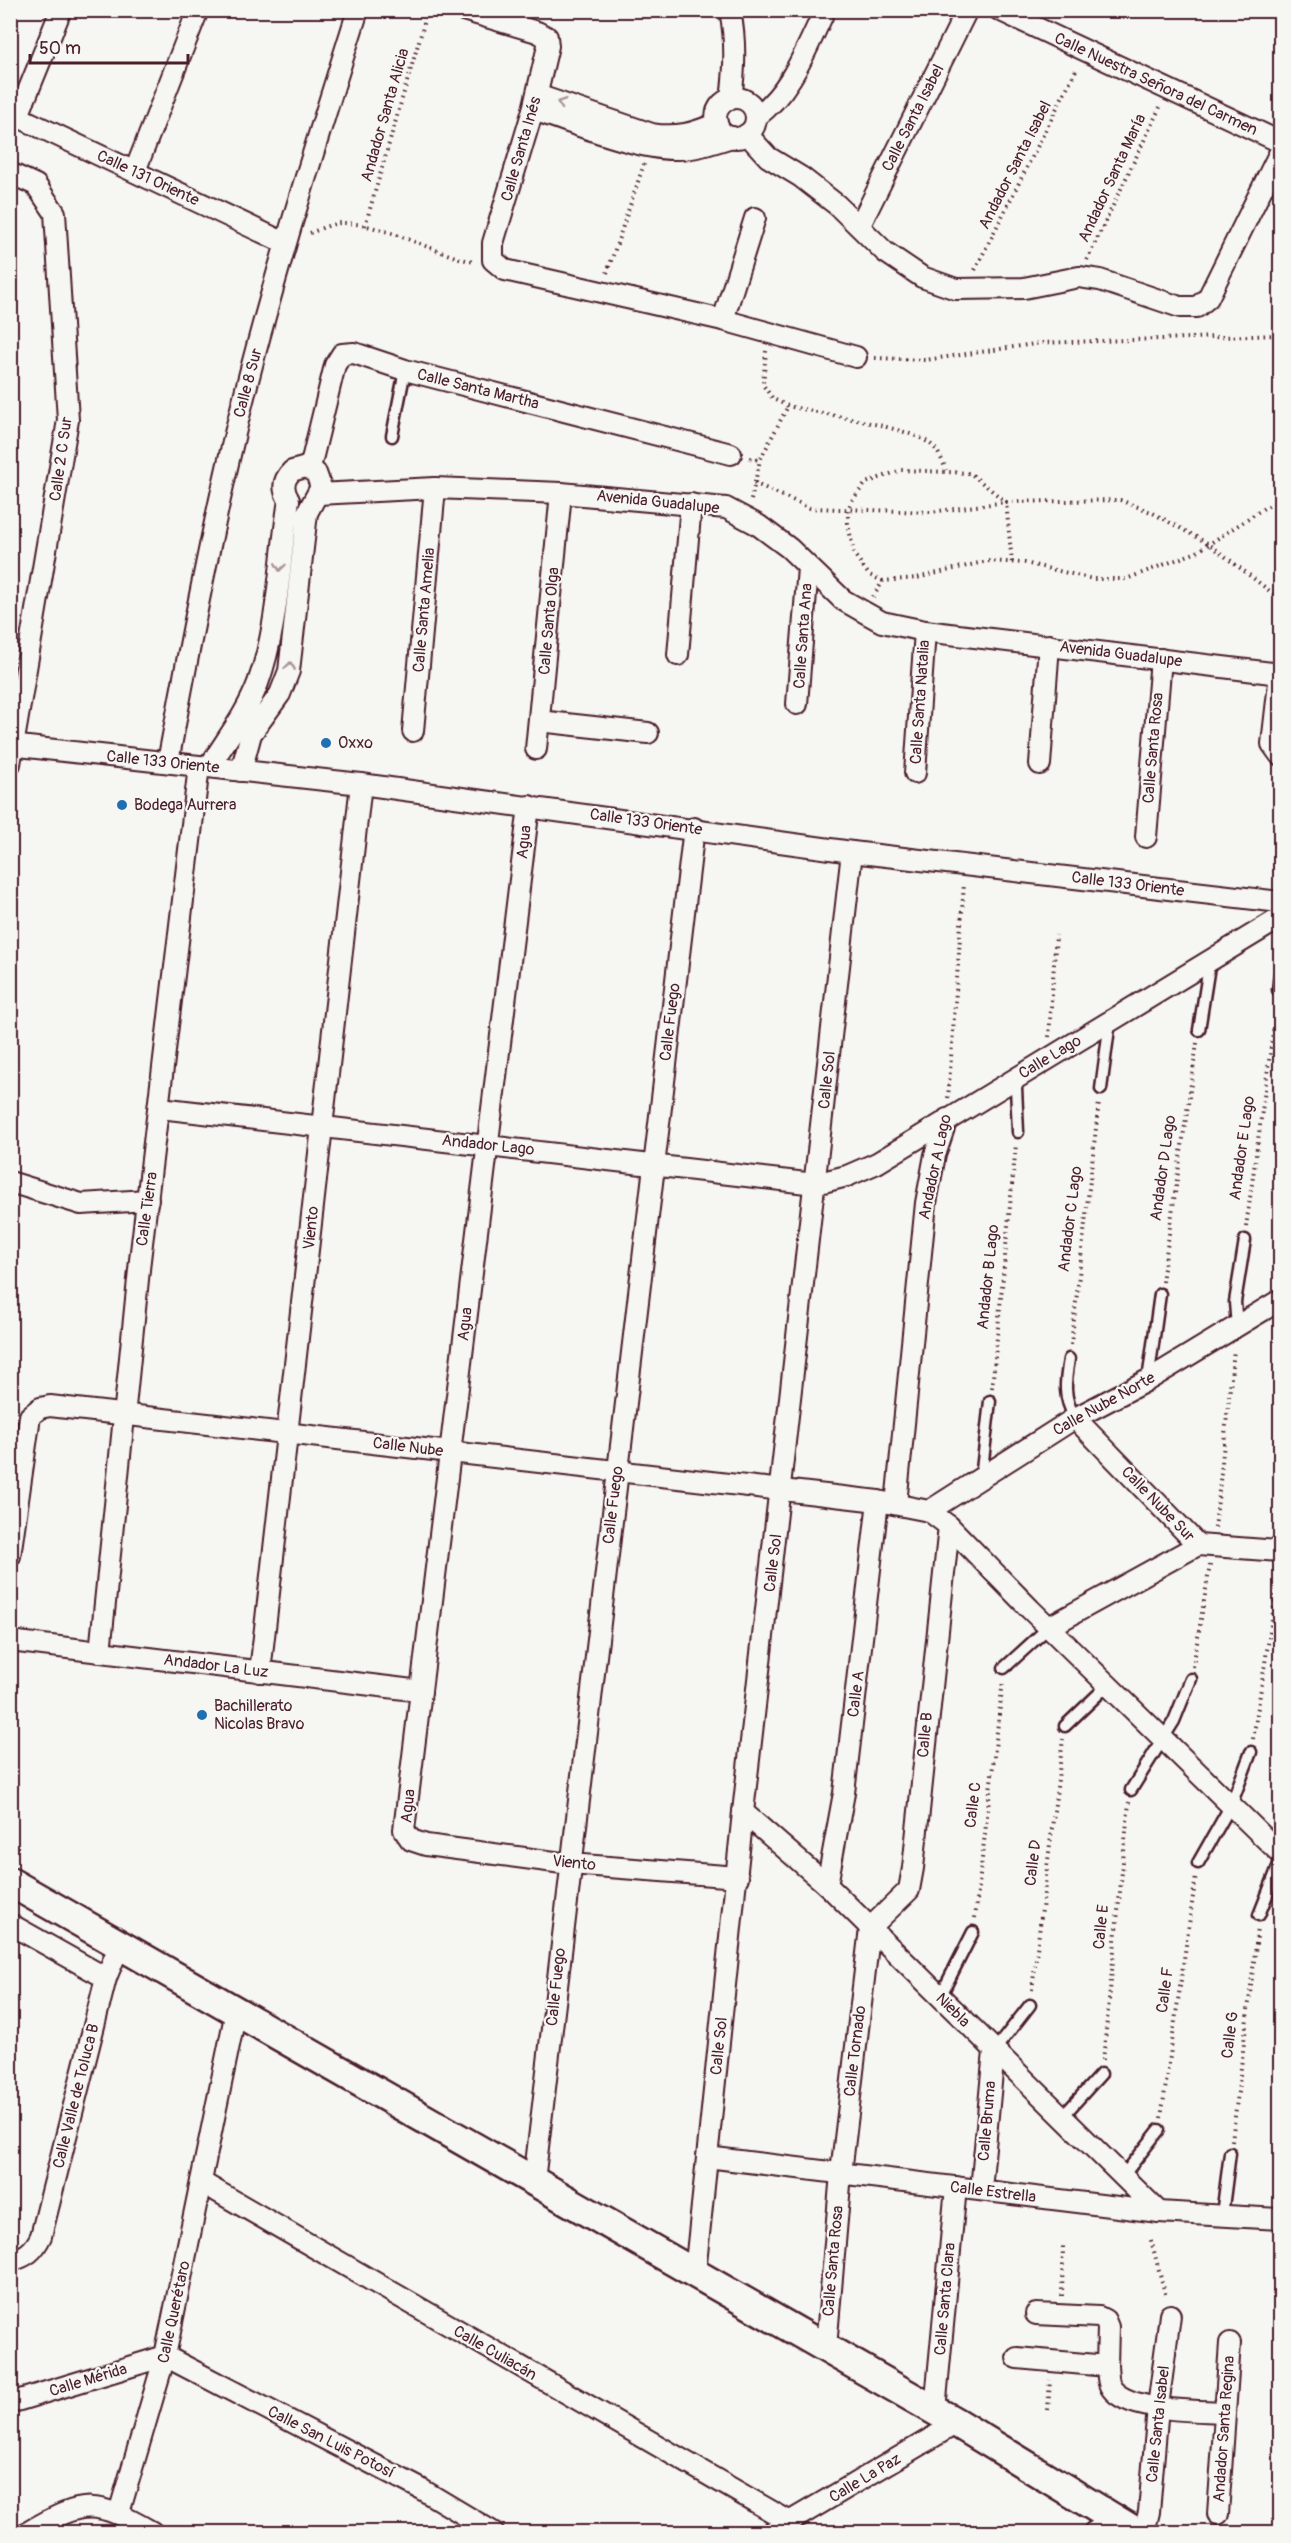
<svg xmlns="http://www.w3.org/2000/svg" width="1291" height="2543" font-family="Pangolin,sans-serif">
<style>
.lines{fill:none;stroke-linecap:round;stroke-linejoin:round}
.lane-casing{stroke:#4a1f2b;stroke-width:15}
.street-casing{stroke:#4a1f2b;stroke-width:24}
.secondary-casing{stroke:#4a1f2b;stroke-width:33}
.path{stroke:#4a1f2b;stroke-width:4;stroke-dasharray:1.5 4.5;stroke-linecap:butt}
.lane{stroke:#f6f6f2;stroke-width:10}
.street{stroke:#f6f6f2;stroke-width:20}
.secondary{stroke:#f6f6f2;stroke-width:28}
.oneway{stroke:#a99598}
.poi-dot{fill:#1f6fb2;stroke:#f6f6f2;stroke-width:2}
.labels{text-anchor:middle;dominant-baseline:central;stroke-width:4.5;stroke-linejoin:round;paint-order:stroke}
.street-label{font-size:16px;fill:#4a1f2b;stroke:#f6f6f2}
.poi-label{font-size:16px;fill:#4a1f2b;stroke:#f6f6f2;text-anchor:start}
</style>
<rect width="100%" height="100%" fill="#f6f6f2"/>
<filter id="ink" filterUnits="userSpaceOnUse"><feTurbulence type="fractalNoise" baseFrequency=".0167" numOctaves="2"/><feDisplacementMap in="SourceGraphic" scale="12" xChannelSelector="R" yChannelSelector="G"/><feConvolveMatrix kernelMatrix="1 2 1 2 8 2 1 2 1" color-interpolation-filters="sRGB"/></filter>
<g filter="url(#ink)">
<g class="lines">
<defs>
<g id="lane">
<path d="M392,436L405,370"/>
<path d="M1278,990L1280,974"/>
<path d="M1199,1030L1210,960"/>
<path d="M1013,1079L1016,1087L1018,1132"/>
<path d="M1101,1089L1110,1021"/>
<path d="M1237,1327L1235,1302L1245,1240"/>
<path d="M1069,1359C1065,1383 1063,1397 1075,1418"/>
<path d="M1148,1380L1160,1294"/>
<path d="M981,1478L990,1401"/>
<path d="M1004,1668L1049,1627"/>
<path d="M1065,1726L1109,1684"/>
<path d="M1131,1790L1174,1721L1191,1679"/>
<path d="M1198,1863L1231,1805L1251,1752"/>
<path d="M1259,1915L1280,1862"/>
<path d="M940,1997L973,1932"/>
<path d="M994,2051L1030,2005"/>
<path d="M1063,2116L1101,2074"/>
<path d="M1123,2176L1159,2130"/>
<path d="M1222,2215L1230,2153"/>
</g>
<g id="street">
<path d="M463,10L537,32L547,37L548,46L533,110L493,243V260L505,270L723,320L856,357"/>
<path d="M730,10C736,41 735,68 731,99"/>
<path d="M999,10L1280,142"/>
<path d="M537,95L652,134C677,138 695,133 717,123"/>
<circle cx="736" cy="118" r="20"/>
<path d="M533,110C571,122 636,149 673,149C693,150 713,143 732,137"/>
<path d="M10,113L285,243"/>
<path d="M18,116L61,10"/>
<path d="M756,117C791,92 806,49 825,10"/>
<path d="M747,134L768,157L801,177L837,205L885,252L922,277L956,289L1024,288L1079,277L1100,280L1180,307H1197L1208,298L1280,152"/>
<path d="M135,171L198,10"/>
<path d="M10,173L36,185L55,213L68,420L10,764"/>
<path d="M860,225L967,10"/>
<path d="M723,320L755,218"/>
<path d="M310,468L335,365L342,354L354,353L405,370L731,454"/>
<path d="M318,494L435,488L561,493L726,508L758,525L789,548L843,600L864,612L882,622L925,631L1280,674"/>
<path d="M678,655L691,504"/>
<path d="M1280,674L1272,744L1280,755"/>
<path d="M797,704L808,568"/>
<path d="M539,721L648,733"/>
<path d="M413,731L435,488"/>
<path d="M10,745L361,784L852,852L1280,902"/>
<path d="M536,749L561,493"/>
<path d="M168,762C188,655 208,548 233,442C267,296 313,153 358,10"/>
<path d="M1040,764L1049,645"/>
<path d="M209,767C226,740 247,713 258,683C279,625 279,560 289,500C282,489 283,480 292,471L306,467L316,473L321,487L307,513L289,671L280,694L251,734L241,771"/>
<path d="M915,773L925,631"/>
<path d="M529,806L404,1830L411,1840L426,1845L570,1864L738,1877"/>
<path d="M1146,837L1161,659"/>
<path d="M160,1108L815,1184L847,1176L877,1163L1280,918"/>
<path d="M10,1182L81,1204L148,1200"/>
<path d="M1075,1418L1198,1545"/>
<path d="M896,1504L926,1203L935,1155L947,1119"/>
<path d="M929,1511L1075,1418L1148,1380L1280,1300"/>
<path d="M1198,1545L1280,1551"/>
<path d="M10,1556L30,1416L40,1408L50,1406L878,1501L929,1511L949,1526L1030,1609L1280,1853"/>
<path d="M1049,1627L1198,1545"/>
<path d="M10,1641L421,1691"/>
<path d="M100,1652L140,1260L199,766"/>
<path d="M260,1672L361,784"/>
<path d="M743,1812L827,1885L1159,2212"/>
<path d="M827,1885L844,1793L878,1501"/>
<path d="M10,1924L106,1978"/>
<path d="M707,2157L1159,2212L1280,2219"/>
<path d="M534,2181L694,828"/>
<path d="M201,2182L790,2522"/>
<path d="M981,2190L994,2051"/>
<path d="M10,2261C26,2257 34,2251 41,2236L106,1978L120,1944"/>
<path d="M695,2273L743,1812L852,852"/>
<path d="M1036,2314L1099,2317L1105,2320L1108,2327L1107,2366"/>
<path d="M826,2348L841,2173L870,1928L909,1890L913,1868L949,1526"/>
<path d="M1017,2358L1107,2366C1108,2373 1107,2383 1112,2389C1129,2412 1197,2410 1224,2412"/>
<path d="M10,2403L165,2356L421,2489L493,2532"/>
<path d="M935,2410L956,2187"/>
<path d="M119,2513L165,2356L236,2011"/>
<path d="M1218,2514L1230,2343"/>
<path d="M28,2532C84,2499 96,2500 152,2532"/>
<path d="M772,2532L957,2423"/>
<path d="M1094,2532L1116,2520"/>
<path d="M1144,2532L1149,2512L1158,2407L1170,2315"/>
</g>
<path id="secondary" d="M10,1882L957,2423L1136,2532"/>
</defs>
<use href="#lane" class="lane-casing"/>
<use href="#street" class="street-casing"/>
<use href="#secondary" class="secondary-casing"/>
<g class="path">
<path d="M365,226L428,10"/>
<path d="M310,233C321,229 333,222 345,223C388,225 432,253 474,262"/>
<path d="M1087,260L1160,107"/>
<path d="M975,270L1077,68"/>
<path d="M607,273L644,164"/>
<path d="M766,351L763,385L773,399L788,406C818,413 908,427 929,443C938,449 942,460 946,470"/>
<path d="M875,358L926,360L1041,343L1280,335"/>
<path d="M750,458L760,460L788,406"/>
<path d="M754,483L810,508L931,512L1006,502L1120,500L1151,512L1209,544L1280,599"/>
<path d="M751,500L760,460"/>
<path d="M883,581L869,575L854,554L848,523V509L853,499L866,483L901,470L970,473L1006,502L1012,563"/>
<path d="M873,597L883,581L917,578L987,561L1025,563L1093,579H1126L1197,552L1264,508L1280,501"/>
<path d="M1049,1037L1056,935"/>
<path d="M948,1098L964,884"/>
<path d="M1246,1227L1277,1003"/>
<path d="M1162,1282L1197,1043"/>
<path d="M1071,1345L1099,1102"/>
<path d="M992,1388L1016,1145"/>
<path d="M1215,1528L1234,1350"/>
<path d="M1193,1667L1210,1565"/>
<path d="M1253,1739L1280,1568"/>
<path d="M975,1918L1003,1681"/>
<path d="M1032,1990L1063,1739"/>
<path d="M1103,2060L1129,1802"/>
<path d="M1161,2118L1196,1876"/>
<path d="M1232,2141L1258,1928"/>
<path d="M1151,2240L1166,2297"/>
<path d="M1062,2296L1063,2246"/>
<path d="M1048,2410L1050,2380"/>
</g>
<use href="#lane" class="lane"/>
<use href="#street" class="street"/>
<use href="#secondary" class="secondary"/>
</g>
<defs><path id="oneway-chevron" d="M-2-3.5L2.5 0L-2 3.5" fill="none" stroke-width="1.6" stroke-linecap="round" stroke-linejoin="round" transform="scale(1.5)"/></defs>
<g class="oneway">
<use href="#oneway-chevron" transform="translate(561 103) rotate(-161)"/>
<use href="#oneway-chevron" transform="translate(280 567) rotate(98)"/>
<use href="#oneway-chevron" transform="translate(290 666) rotate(-82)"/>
</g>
</g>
<g class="poi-dot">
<circle cx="326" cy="743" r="6"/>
<circle cx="122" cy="805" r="6"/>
<circle cx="202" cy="1715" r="6"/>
</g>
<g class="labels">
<g class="street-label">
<text transform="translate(1156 84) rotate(25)">Calle Nuestra Señora del Carmen</text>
<text transform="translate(385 115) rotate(-74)">Andador Santa Alicia</text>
<text transform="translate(913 118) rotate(-63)">Calle Santa Isabel</text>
<text transform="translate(521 149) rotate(-74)">Calle Santa Inés</text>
<text transform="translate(1015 165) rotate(-63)">Andador Santa Isabel</text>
<text transform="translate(148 178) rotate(25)">Calle 131 Oriente</text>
<text transform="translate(1112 178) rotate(-65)">Andador Santa María</text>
<text transform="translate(248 383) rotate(-75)">Calle 8 Sur</text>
<text transform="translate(478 389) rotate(14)">Calle Santa Martha</text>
<text transform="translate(61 459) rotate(-82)">Calle 2 C Sur</text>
<text transform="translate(658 502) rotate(6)">Avenida Guadalupe</text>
<text transform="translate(424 610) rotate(-85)">Calle Santa Amelia</text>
<text transform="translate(549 621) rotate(-85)">Calle Santa Olga</text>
<text transform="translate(803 636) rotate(-86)">Calle Santa Ana</text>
<text transform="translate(1121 654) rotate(7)">Avenida Guadalupe</text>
<text transform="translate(920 702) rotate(-86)">Calle Santa Natalia</text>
<text transform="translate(1153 748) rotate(-85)">Calle Santa Rosa</text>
<text transform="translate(163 762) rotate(6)">Calle 133 Oriente</text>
<text transform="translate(646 822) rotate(8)">Calle 133 Oriente</text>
<text transform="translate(524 842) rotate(-83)">Agua</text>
<text transform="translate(1128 884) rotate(7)">Calle 133 Oriente</text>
<text transform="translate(670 1022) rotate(-83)">Calle Fuego</text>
<text transform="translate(1050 1057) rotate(-31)">Calle Lago</text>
<text transform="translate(827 1080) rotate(-84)">Calle Sol</text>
<text transform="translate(488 1145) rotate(6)">Andador Lago</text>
<text transform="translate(1242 1148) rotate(-82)">Andador E Lago</text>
<text transform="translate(935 1167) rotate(-78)">Andador A Lago</text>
<text transform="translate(1163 1168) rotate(-82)">Andador D Lago</text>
<text transform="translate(147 1209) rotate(-82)">Calle Tierra</text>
<text transform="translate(1070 1219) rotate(-83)">Andador C Lago</text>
<text transform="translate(311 1228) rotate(-84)">Viento</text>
<text transform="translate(988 1277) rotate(-84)">Andador B Lago</text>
<text transform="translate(465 1324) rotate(-83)">Agua</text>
<text transform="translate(1104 1404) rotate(-29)">Calle Nube Norte</text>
<text transform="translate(408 1447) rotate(7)">Calle Nube</text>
<text transform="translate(1158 1504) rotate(46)">Calle Nube Sur</text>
<text transform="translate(613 1505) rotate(-83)">Calle Fuego</text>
<text transform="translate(773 1563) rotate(-83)">Calle Sol</text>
<text transform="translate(216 1666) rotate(7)">Andador La Luz</text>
<text transform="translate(856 1694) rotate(-83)">Calle A</text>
<text transform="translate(925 1735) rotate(-85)">Calle B</text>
<text transform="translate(973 1805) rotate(-83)">Calle C</text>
<text transform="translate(408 1806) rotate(-84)">Agua</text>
<text transform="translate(574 1863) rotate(6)">Viento</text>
<text transform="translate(1033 1863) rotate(-83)">Calle D</text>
<text transform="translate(1101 1927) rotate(-84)">Calle E</text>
<text transform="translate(556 1987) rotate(-84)">Calle Fuego</text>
<text transform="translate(1165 1990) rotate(-82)">Calle F</text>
<text transform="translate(953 2010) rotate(45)">Niebla</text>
<text transform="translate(1230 2035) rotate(-83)">Calle G</text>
<text transform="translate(719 2046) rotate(-84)">Calle Sol</text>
<text transform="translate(855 2051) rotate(-83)">Calle Tornado</text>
<text transform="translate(76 2096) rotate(-76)">Calle Valle de Toluca B</text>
<text transform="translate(987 2121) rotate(-85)">Calle Bruma</text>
<text transform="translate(993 2192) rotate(7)">Calle Estrella</text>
<text transform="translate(833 2261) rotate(-85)">Calle Santa Rosa</text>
<text transform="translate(945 2299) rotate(-85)">Calle Santa Clara</text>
<text transform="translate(174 2312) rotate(-78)">Calle Querétaro</text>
<text transform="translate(495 2353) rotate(30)">Calle Culiacán</text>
<text transform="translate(88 2380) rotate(-17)">Calle Mérida</text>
<text transform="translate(1158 2424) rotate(-84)">Calle Santa Isabel</text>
<text transform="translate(1224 2429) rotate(-86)">Andador Santa Regina</text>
<text transform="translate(331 2442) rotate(27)">Calle San Luis Potosí</text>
<text transform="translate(865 2478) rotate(-31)">Calle La Paz</text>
</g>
<g class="poi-label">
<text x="338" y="743">Oxxo</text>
<text x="134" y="805">Bodega Aurrera</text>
<text x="214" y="1706">Bachillerato<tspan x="214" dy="18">Nicolas Bravo</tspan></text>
</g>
</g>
<rect width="1291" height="2543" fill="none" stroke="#f6f6f2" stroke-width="36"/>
<rect x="18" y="18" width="1255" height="2507" fill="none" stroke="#4a1f2b" stroke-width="2" filter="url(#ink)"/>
<path d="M30 54v9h158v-9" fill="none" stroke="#4a1f2b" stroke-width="3"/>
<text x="39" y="54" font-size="18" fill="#4a1f2b" stroke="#f6f6f2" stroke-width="4.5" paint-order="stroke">50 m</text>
</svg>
